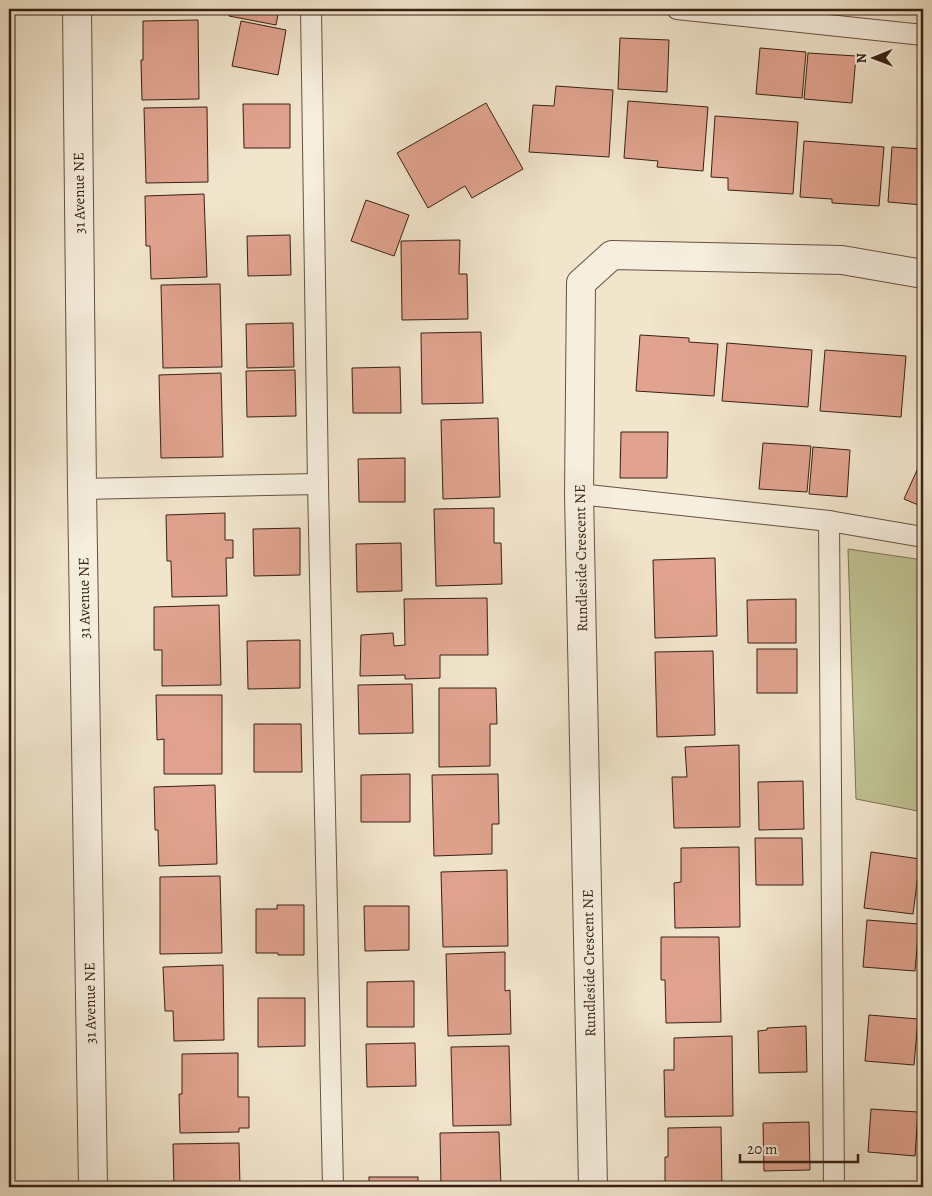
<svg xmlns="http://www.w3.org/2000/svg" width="932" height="1196" font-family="Alegreya,serif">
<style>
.green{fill:#c0c393;stroke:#7c7253}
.building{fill:#e1a38f;stroke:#382013}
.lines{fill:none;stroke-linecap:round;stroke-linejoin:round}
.service-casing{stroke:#665141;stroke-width:22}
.minor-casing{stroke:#665141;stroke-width:30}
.service{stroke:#f6eede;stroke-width:20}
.minor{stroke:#f6eede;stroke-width:28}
.labels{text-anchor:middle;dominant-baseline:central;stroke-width:4;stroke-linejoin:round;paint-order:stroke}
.street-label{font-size:15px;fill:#382013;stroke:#f6eede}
</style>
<rect width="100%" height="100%" fill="#f1e5cc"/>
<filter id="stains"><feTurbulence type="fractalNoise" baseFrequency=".004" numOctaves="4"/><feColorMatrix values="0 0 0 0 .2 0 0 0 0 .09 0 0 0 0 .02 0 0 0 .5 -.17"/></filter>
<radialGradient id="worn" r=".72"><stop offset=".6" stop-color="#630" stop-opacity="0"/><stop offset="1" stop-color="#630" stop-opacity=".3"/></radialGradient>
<path class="green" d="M848,549L923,560V812L856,799Z"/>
<g class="building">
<path d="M231,9H279L276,25L229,16Z"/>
<path d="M198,20L199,99L142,100L141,60H143V21Z"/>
<path d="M241,21L286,30L278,75L232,66Z"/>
<path d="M620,38L669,40L667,92L618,89Z"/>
<path d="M760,48L806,52L802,98L756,94Z"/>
<path d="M808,53L856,56L852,103L804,99Z"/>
<path d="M556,86L613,90L609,157L529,152L533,105L554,106Z"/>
<path d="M628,101L708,107L703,171L657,167L658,161L624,158Z"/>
<path d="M486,103L523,169L472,198L465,186L428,208L397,153Z"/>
<path d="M243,104H290V148H244Z"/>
<path d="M207,107L208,182L146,183L144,108Z"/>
<path d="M715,116L798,122L793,194L728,190V178L711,177Z"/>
<path d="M804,141L884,147L879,206L832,203V199L800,197Z"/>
<path d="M892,147L923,149V205L888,202Z"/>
<path d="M204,194L207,277L151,279L150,246H146L145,196Z"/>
<path d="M366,200L409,215L394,256L351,241Z"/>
<path d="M290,235L291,275L248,276L247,236Z"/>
<path d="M460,240L459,274H467L468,319L402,320L401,241Z"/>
<path d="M220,284L222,367L163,368L161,285Z"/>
<path d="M293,323L294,367L247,368L246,324Z"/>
<path d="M481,332L483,403L422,404L421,333Z"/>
<path d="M640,335L689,338V342L718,344L714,396L636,391Z"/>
<path d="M727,343L812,350L808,407L722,401Z"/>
<path d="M825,350L906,356L901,417L820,411Z"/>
<path d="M400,367L401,413H353L352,368Z"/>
<path d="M295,370L296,416L247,417L246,371Z"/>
<path d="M221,373L223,457L161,458L159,375Z"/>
<path d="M498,418L500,497L443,499L441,420Z"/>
<path d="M621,432H668L667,478H620Z"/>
<path d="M763,443L811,446L807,492L759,489Z"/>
<path d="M813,447L850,450L847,497L809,494Z"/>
<path d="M405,458V502H359L358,459Z"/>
<path d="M922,459H923V507L904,499Z"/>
<path d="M494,508V543H501L502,584L436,586L434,509Z"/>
<path d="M225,513V540H233V558H226L227,596L172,597L171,561H167L166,515Z"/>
<path d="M300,528V575L254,576L253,529Z"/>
<path d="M401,543L402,591L357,592L356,544Z"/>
<path d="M715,558L717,636L655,638L653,560Z"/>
<path d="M487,598L488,655H440V678L405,679V675L360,676L361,635L393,633L394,646L405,645L404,599Z"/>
<path d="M796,599V643H748L747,600Z"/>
<path d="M219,605L221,685L162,686V650H154V607Z"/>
<path d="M300,640V688L248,689L247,641Z"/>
<rect x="757" y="649" width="40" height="44"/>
<path d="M713,651L715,735L657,737L655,652Z"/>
<path d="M412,684L413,733L359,734L358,685Z"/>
<path d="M439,688H496L497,724H490V766L439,767Z"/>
<path d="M156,695H222V774H164V739L157,740Z"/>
<path d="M254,724H301L302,772H254Z"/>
<path d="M739,745L740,827L674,828L672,777H687L685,747Z"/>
<path d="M410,774V822H361V775Z"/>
<path d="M498,774L499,824H492V854L434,856L432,775Z"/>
<path d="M803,781L804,829L759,830L758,782Z"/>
<path d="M215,785L217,864L159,866L158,830H155L154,787Z"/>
<path d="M755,838H802L803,885H756Z"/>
<path d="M739,847L740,927L675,928L674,883L681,882V848Z"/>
<path d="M871,852L920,859L913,914L864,908Z"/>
<path d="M507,870L508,946L443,947L441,872Z"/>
<path d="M9,872H10L11,913H9Z"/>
<path d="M220,876L222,953L160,954V877Z"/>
<path d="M277,905H304V955H278V953H256V909H277Z"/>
<path d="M364,906H409V950L365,951Z"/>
<path d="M867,920L919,924L915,971L863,967Z"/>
<path d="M661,937H719L721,1022L666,1023L665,980H661Z"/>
<path d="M505,952V991L510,990L511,1034L448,1036L446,954Z"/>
<path d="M223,965L224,1040L174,1041L173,1011H165L163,967Z"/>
<path d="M414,981V1027H367V982Z"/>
<path d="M258,998H305V1046L258,1047Z"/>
<path d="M869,1015L918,1019L914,1065L865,1061Z"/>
<path d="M806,1026L807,1072L759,1073L758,1031L767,1030V1028Z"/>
<path d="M732,1036L733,1116L665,1117L664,1070H674V1038Z"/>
<path d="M415,1043L416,1086L367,1087L366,1044Z"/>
<path d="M509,1046L511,1125L453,1126L451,1047Z"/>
<path d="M9,1052H10L12,1092H9Z"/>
<path d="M238,1053V1097H249V1128H239V1132L180,1133L179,1094H182V1054Z"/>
<path d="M871,1109L918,1112L915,1156L868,1152Z"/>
<path d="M809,1122L810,1170L764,1171L763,1123Z"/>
<path d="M721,1127L722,1187H665V1157H668V1128Z"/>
<path d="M499,1132L501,1187H441L440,1133Z"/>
<path d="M239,1143L240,1187H174L173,1144Z"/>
<rect x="369" y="1177" width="49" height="10"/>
</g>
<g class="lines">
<defs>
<g id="service">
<path d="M311,9L318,484L333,1187"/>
<path d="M677,9L923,35"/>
<path d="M82,489L318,484"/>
<path d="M579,494L829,521L923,537"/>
<path d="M829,521L834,1187"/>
</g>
<g id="minor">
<path d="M77,9L82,489L93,1187"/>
<path d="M593,1187L579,494L581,283L612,255L842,260L923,274"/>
</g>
</defs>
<use href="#service" class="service-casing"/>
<use href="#minor" class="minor-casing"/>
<use href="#service" class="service"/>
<use href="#minor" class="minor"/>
</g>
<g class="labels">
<g class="street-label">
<text transform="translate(79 193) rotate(-91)">31 Avenue NE</text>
<text transform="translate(581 558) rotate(-91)">Rundleside Crescent NE</text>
<text transform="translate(84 598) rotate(-91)">31 Avenue NE</text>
<text transform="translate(589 963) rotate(-91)">Rundleside Crescent NE</text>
<text transform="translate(90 1003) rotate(-91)">31 Avenue NE</text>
</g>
</g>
<rect width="932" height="1196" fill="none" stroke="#f1e5cc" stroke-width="30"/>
<rect x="10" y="10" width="912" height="1176" fill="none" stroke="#382013" stroke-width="2.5"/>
<rect x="15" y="15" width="902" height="1166" fill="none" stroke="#382013"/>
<g transform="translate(874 58) rotate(269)" stroke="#f6eede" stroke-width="4" paint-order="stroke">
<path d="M0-4L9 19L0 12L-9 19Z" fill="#382013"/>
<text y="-8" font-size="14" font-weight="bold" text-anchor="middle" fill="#382013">N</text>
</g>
<path d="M740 1154v8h118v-8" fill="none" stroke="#382013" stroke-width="2.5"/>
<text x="747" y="1154" font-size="15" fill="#382013" stroke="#f6eede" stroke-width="4" paint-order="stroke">20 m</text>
<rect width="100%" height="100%" filter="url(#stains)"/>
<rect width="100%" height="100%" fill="url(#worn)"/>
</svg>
